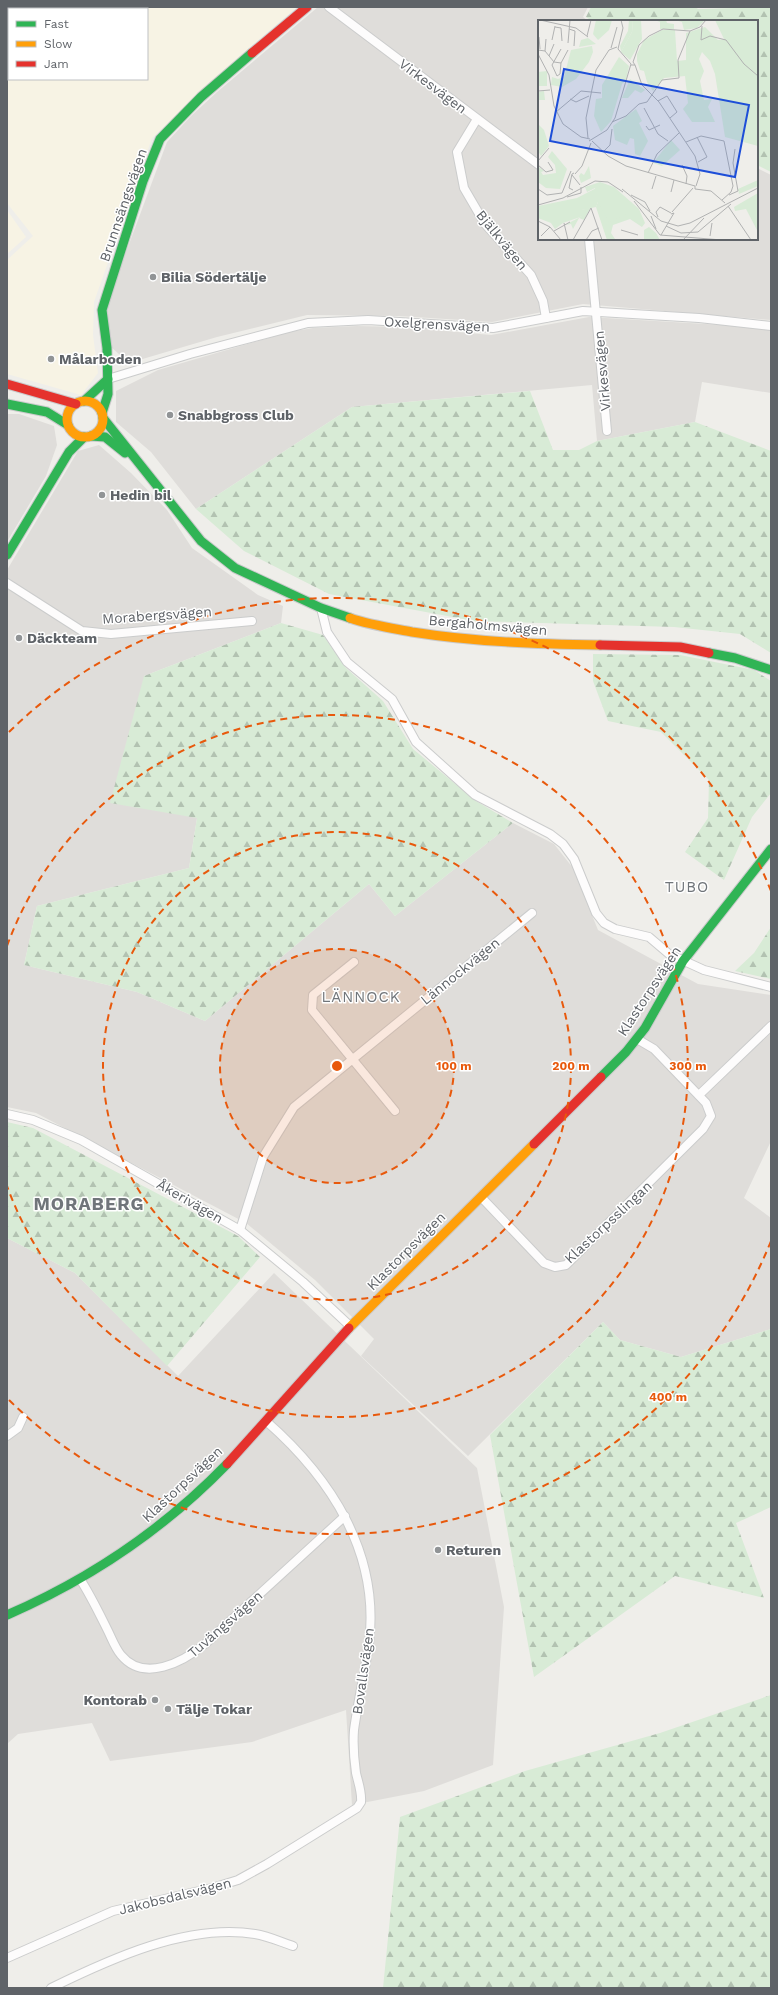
<svg xmlns="http://www.w3.org/2000/svg" width="778" height="1995" font-family="'Work Sans',sans-serif">
<style>
.commercial{fill:#f7f3e4;fill-rule:evenodd}
.industrial{fill:#dfddda}
.forest{fill:url(#forest-firs)}
.lines{fill:none;stroke-linecap:round;stroke-linejoin:round}
.street-casing{stroke:#cbcccc;stroke-width:10}
.fast-casing{stroke:#cacacb;stroke-width:11}
.slow-casing{stroke:#cacacb;stroke-width:11}
.jam-casing{stroke:#cacacb;stroke-width:11}
.street{stroke:#fdfcfc;stroke-width:8}
.fast{stroke:#30b455;stroke-width:9}
.slow{stroke:#ff9f0a;stroke-width:9}
.jam{stroke:#e5322d;stroke-width:9}
.ring{fill:none;stroke:#e8590c;stroke-width:2;stroke-dasharray:7 5}
.poi-dot{fill:#919496;stroke:#fff;stroke-width:1.5}
.labels{text-anchor:middle;dominant-baseline:central;stroke-width:3;stroke-linejoin:round;paint-order:stroke}
.street-label{font-size:14px;fill:#5f6368;stroke:#fff}
.poi-label{font-size:14px;font-weight:bold;fill:#5f6368;stroke:#fff;text-anchor:start}
.neighbourhood-label{font-size:15px;letter-spacing:1px;fill:#70757a;stroke:#fff}
.district-label{font-size:18px;font-weight:bold;letter-spacing:1px;fill:#70757a;stroke:#fff}
.inset-road{fill:none;stroke:#b1b2b2;stroke-width:1}
.view{fill:#1d4ed8;fill-opacity:0.15;stroke:#1d4ed8;stroke-width:2}
.inset-edge{fill:none;stroke:#5f6368;stroke-width:2}
.centre{fill:#e8590c;stroke:#fff;stroke-width:2}
.ring-label{font-size:12px;text-anchor:middle;font-weight:bold;fill:#e8590c;stroke:#fff;stroke-width:3;stroke-linejoin:round;paint-order:stroke}
</style>
<defs>
<pattern id="forest-firs" width="22" height="20" patternUnits="userSpaceOnUse"><rect width="22" height="20" fill="#d8ebd6"/><path d="M5 1l3.5 6h-7zM16 11l3.5 6h-7z" fill="#b2c2b1"/></pattern>
</defs>
<rect width="100%" height="100%" fill="#efeeea"/>
<g class="commercial">
<path d="M7,7H297L249,48L152,138L94,302L93,335L98,373L81,395L7,374V260L33,236L7,203ZM9,9H147V79H9Z"/>
<path d="M7,210L26,237L7,254Z"/>
</g>
<g class="industrial">
<path d="M318,7H588L583,17L588,21H539V239H757V168L771,175V320L583,304L492,322L399,316L307,315L217,337L129,363L111,347L106,306L167,142L191,116L217,92Z"/>
<path d="M589,317L771,328V393L702,382L695,422L597,441L592,385L352,407L196,509L151,452L116,422V391L158,370L289,332L313,328L357,326L402,327L491,335Z"/>
<path d="M7,414H19L54,426L57,445L46,476L7,542Z"/>
<path d="M99,445L131,473L167,510L192,548L258,595L283,606L281,623L144,676L197,818L189,868L37,906L24,965L137,992L205,1021L369,884L395,916L513,823L554,844L573,868L598,930L698,984L771,995V1141L744,1198L771,1218V1329L681,1357L620,1340L603,1322L468,1456L361,1356L374,1339L315,1280L246,1223L36,1113L7,1107V570L78,451Z"/>
<path d="M7,1238L75,1273L178,1376L274,1273L477,1468L504,1607L493,1765L424,1791L352,1805L346,1710L252,1742L110,1761L92,1723L18,1734L7,1744Z"/>
</g>
<g class="forest">
<path d="M591,7H695L698,9L771,7V172L757,165V21H592L586,17Z"/>
<path d="M530,391L553,450H579L597,441L695,422L771,451V653L740,634L674,627L474,621L329,594L244,551L196,509L352,407Z"/>
<path d="M281,623L323,635L346,668L383,701L413,749L476,801L513,823L395,916L369,884L205,1021L137,992L24,965L37,906L189,868L197,818L110,803L144,676Z"/>
<path d="M593,654L680,655L754,670L771,681V793L752,817L724,880L685,852L708,818L709,780L661,732L608,721L593,681Z"/>
<path d="M771,927V979L735,971L754,953Z"/>
<path d="M7,1122L33,1128L238,1236L260,1257L167,1366L75,1273L7,1238Z"/>
<path d="M603,1322L620,1340L681,1357L771,1329V1507L736,1523L764,1598L675,1576L534,1677L490,1435Z"/>
<path d="M771,1695V1988H383L400,1817L525,1771L660,1733Z"/>
</g>
<g class="lines">
<defs>
<g id="street">
<path d="M329,7L539,165"/>
<path d="M477,119L457,152L464,188L485,224L531,275L543,301L546,318"/>
<path d="M589,239L607,431"/>
<path d="M108,379L190,354L308,323L368,320L493,328L583,311L699,318L771,326"/>
<path d="M7,583L82,631L111,634L252,621"/>
<path d="M321,608L327,632L347,662L392,699L416,742L475,795L550,834L563,844L574,859L596,913L604,923L615,929L649,937L669,954L704,970L771,987"/>
<path d="M354,962L313,995L312,1010L395,1111"/>
<path d="M699,1095L771,1026"/>
<path d="M7,1114L33,1120L81,1140L240,1230L303,1282L350,1326"/>
<path d="M481,1197L544,1263L555,1267L566,1265L703,1129L711,1116L706,1103L654,1049L637,1039"/>
<path d="M240,1230L263,1157L294,1107L532,913"/>
<path d="M7,1436L18,1428L23,1417"/>
<path d="M80,1579C91,1596 99,1613 108,1631C112,1639 115,1648 121,1655C144,1683 183,1662 205,1644L345,1516"/>
<path d="M7,1958L113,1911L212,1888L238,1880L267,1864L357,1808L361,1802C362,1792 358,1782 356,1773C354,1759 353,1744 354,1730C358,1701 365,1672 369,1643C380,1553 331,1478 266,1421"/>
<path d="M51,1988C110,1959 188,1923 255,1934C268,1936 281,1942 293,1946"/>
</g>
<g id="fast">
<path d="M84,401L108,379"/>
<path d="M7,404L47,412L68,425"/>
<path d="M102,413L108,394L107,348L102,310L143,181L160,139L201,97L252,53"/>
<path d="M103,418L201,541L235,568L321,608L350,618"/>
<path d="M91,436L105,437L125,453"/>
<path d="M7,555L69,452L84,437"/>
<path d="M709,653L735,658L771,670"/>
<path d="M601,1077L626,1052L645,1028L683,961L771,849"/>
<path d="M7,1615C90,1579 164,1529 227,1464"/>
</g>
<g id="slow">
<circle cx="85" cy="419" r="18"/>
<path d="M350,618C370,625 391,628 412,632C475,642 537,644 600,645"/>
<path d="M349,1328L534,1144"/>
</g>
<g id="jam">
<path d="M252,53L307,7"/>
<path d="M7,384L76,404"/>
<path d="M600,645L680,647L709,653"/>
<path d="M534,1144L601,1077"/>
<path d="M227,1464L349,1328"/>
</g>
</defs>
<use href="#street" class="street-casing"/>
<use href="#fast" class="fast-casing"/>
<use href="#slow" class="slow-casing"/>
<use href="#jam" class="jam-casing"/>
<use href="#street" class="street"/>
<use href="#fast" class="fast"/>
<use href="#slow" class="slow"/>
<use href="#jam" class="jam"/>
</g>
<circle cx="337" cy="1066" r="117" fill="#e8590c" fill-opacity=".12"/>
<g class="ring">
<circle cx="337" cy="1066" r="117"/>
<circle cx="337" cy="1066" r="234"/>
<path d="M7 946A351 351 0 1 1 7 1186"/>
<path d="M771 1241A468 468 0 0 1 9 1400M9 732A468 468 0 0 1 771 891"/>
</g>
<g class="poi-dot">
<circle cx="153" cy="277" r="4"/>
<circle cx="51" cy="359" r="4"/>
<circle cx="170" cy="415" r="4"/>
<circle cx="102" cy="495" r="4"/>
<circle cx="19" cy="638" r="4"/>
<circle cx="438" cy="1550" r="4"/>
<circle cx="155" cy="1700" r="4"/>
<circle cx="168" cy="1709" r="4"/>
</g>
<g class="labels">
<g class="street-label">
<text transform="translate(433 86) rotate(37)">Virkesvägen</text>
<text transform="translate(123 205) rotate(-71)">Brunnsängsvägen</text>
<text transform="translate(502 240) rotate(51)">Bjälkvägen</text>
<text transform="translate(437 324) rotate(3)">Oxelgrensvägen</text>
<text transform="translate(602 371) rotate(-95)">Virkesvägen</text>
<text transform="translate(157 615) rotate(-4)">Morabergsvägen</text>
<text transform="translate(488 625) rotate(5)">Bergaholmsvägen</text>
<text transform="translate(460 971) rotate(-39)">Lännockvägen</text>
<text transform="translate(649 991) rotate(-57)">Klastorpsvägen</text>
<text transform="translate(190 1201) rotate(30)">Åkerivägen</text>
<text transform="translate(608 1222) rotate(-43)">Klastorpsslingan</text>
<text transform="translate(406 1251) rotate(-45)">Klastorpsvägen</text>
<text transform="translate(182 1484) rotate(-43)">Klastorpsvägen</text>
<text transform="translate(225 1624) rotate(-41)">Tuvängsvägen</text>
<text transform="translate(363 1671) rotate(-82)">Bovallsvägen</text>
<text transform="translate(175 1896) rotate(-14)">Jakobsdalsvägen</text>
</g>
<g class="poi-label">
<text x="161" y="277">Bilia Södertälje</text>
<text x="59" y="359">Målarboden</text>
<text x="178" y="415">Snabbgross Club</text>
<text x="110" y="495">Hedin bil</text>
<text x="27" y="638">Däckteam</text>
<text x="446" y="1550">Returen</text>
<text x="147" y="1700" text-anchor="end">Kontorab</text>
<text x="176" y="1709">Tälje Tokar</text>
</g>
<g class="neighbourhood-label">
<text x="687" y="887">TUBO</text>
<text x="361" y="997">LÄNNOCK</text>
</g>
<g class="district-label">
<text x="89" y="1203">MORABERG</text>
</g>
</g>
<g transform="translate(538 20)">
<rect width="220" height="220" fill="#efeeea"/>
<path d="M91,0H95L94,12L83,32L82,26L90,11ZM53,187L46,200L41,198L35,209L33,204L27,205L44,196V190Z" fill="#d8ebd6"/>
<path d="M58,0H74L71,10L60,20L55,14ZM95,0H103L104,19L92,40L83,32L94,12ZM117,0H128L129,3L136,4V9H122V2ZM137,0H167L159,8L146,10L144,2ZM177,0H220V126L187,117L177,54L172,41L164,32L161,39L166,51L162,61L166,80L174,79L170,87L177,102H154L145,89L150,83L147,56L126,58L115,71L109,62L106,51L102,50L99,41V34L106,20L124,10H137L139,41L148,40V13L167,7L180,20L186,19ZM54,26L55,32L51,42L38,59L24,67L13,65L14,57L20,59L26,57L33,30ZM81,37L91,46L88,60L84,64L73,101L63,112L56,96L58,79L64,78V65ZM92,59L107,70L103,73L97,70L90,78H84ZM6,71L7,80H1L0,104L6,110L11,126L3,136L0,131V72ZM98,89L104,101L101,103L110,121L102,136L97,134L96,119L92,118L89,125L77,120L75,106ZM133,120L142,130L124,146L115,143ZM14,131L29,149L22,169L8,168L0,162L1,147L6,151L3,152L5,155L18,153L17,145L10,137ZM51,146L53,158L43,163L41,156L43,153L46,155ZM220,160V166L201,174L200,169ZM62,162L76,167L101,189L107,203L104,207L92,199L75,205L73,213L77,219L69,220L58,187L60,182L57,168L49,172L47,167ZM220,173V212L208,189L197,191L196,187ZM111,207L118,213L122,220H106V210Z" fill="#d8ebd6"/>
<path d="M66,164L94,183L89,194L71,202L60,182L58,187L44,190L45,196L25,203L17,209L13,203L0,198V186L39,178Z" fill="#d8ebd6"/>
<path d="M50,18L58,24L41,27L43,20ZM9,51V66H1L0,52Z" fill="#d8ebd6"/>
<path class="inset-road" d="M2,0L38,8L50,17M83,0L85,8L80,29L93,44M164,6L163,20L172,16L188,20L206,44L220,56M17,7L23,8L24,21M31,9L37,11L36,26M49,16L53,0M1,17L2,29M14,20L17,6M30,23L32,0M73,28L79,7M23,29L14,45L19,56L22,54L23,43M0,30L7,31L16,42L23,43M7,31L8,19M0,34L11,55L16,86L25,104L43,117L52,119M11,36L16,24M23,43L30,30M93,45H97L95,42L101,25L111,16L125,9L152,11L162,7L168,0M97,45L104,65L121,82L157,136L162,154L158,166M0,71L12,70M32,79L38,82L51,76M120,81L129,76L139,92L132,98M106,88L120,114L130,121M18,92L43,71L63,73M74,102L88,96L101,84L109,82L124,60L141,58L140,40L152,11M108,106L111,110L122,105M159,117L169,137L160,142M50,118L48,98L58,50L71,30L79,27M51,121L69,110L77,98L93,44M54,121L70,136L88,146L157,166V169M148,122L163,116L186,121L195,166L193,172L184,180M65,132L72,125L74,109M0,141L11,128M0,145L8,152L15,150L10,142M144,145L149,156L148,164M110,153L119,134L141,113M37,154L44,146L53,123M34,155L42,165M0,169L9,175L24,173L33,151M84,169L123,201L140,206L152,203L220,168M114,169L118,156M157,169L173,171L187,183M35,170L31,168L34,154L36,153M133,172L136,160M93,175L107,182L112,191M191,175L200,171L195,143L197,129M29,177L43,173V167M96,181L122,215L184,220M0,185L25,178L57,161L70,162L85,172M190,186L213,220M53,188L64,220M134,192L155,168M113,196L118,209M120,197L118,192L122,187L133,193M0,201L12,207L23,220M26,203L30,220M128,206L143,213L160,212L193,184M83,210L100,215M16,211L32,202M123,215L136,193L133,194M3,216L12,207M172,216L174,203M35,220L53,188M48,220L54,211L61,208M145,220L166,198"/>
<path class="view" d="M26,49L211,85L197,157L12,121Z"/>
<rect width="220" height="220" class="inset-edge"/>
</g>
<circle cx="337" cy="1066" r="6" class="centre"/>
<g class="ring-label">
<text x="454" y="1070">100 m</text>
<text x="571" y="1070">200 m</text>
<text x="688" y="1070">300 m</text>
<text x="668" y="1401">400 m</text>
</g>
<rect width="778" height="1995" fill="none" stroke="#5f6368" stroke-width="16"/>
<rect x="8" y="8" width="140" height="72" fill="#ffffff" stroke="#bfc1c3"/>
<rect x="16" y="21" width="20" height="6" fill="#30b455" stroke="#bfc1c3"/>
<text x="44" y="28" font-size="12" fill="#5f6368">Fast</text>
<rect x="16" y="41" width="20" height="6" fill="#ff9f0a" stroke="#bfc1c3"/>
<text x="44" y="48" font-size="12" fill="#5f6368">Slow</text>
<rect x="16" y="61" width="20" height="6" fill="#e5322d" stroke="#bfc1c3"/>
<text x="44" y="68" font-size="12" fill="#5f6368">Jam</text>
</svg>
